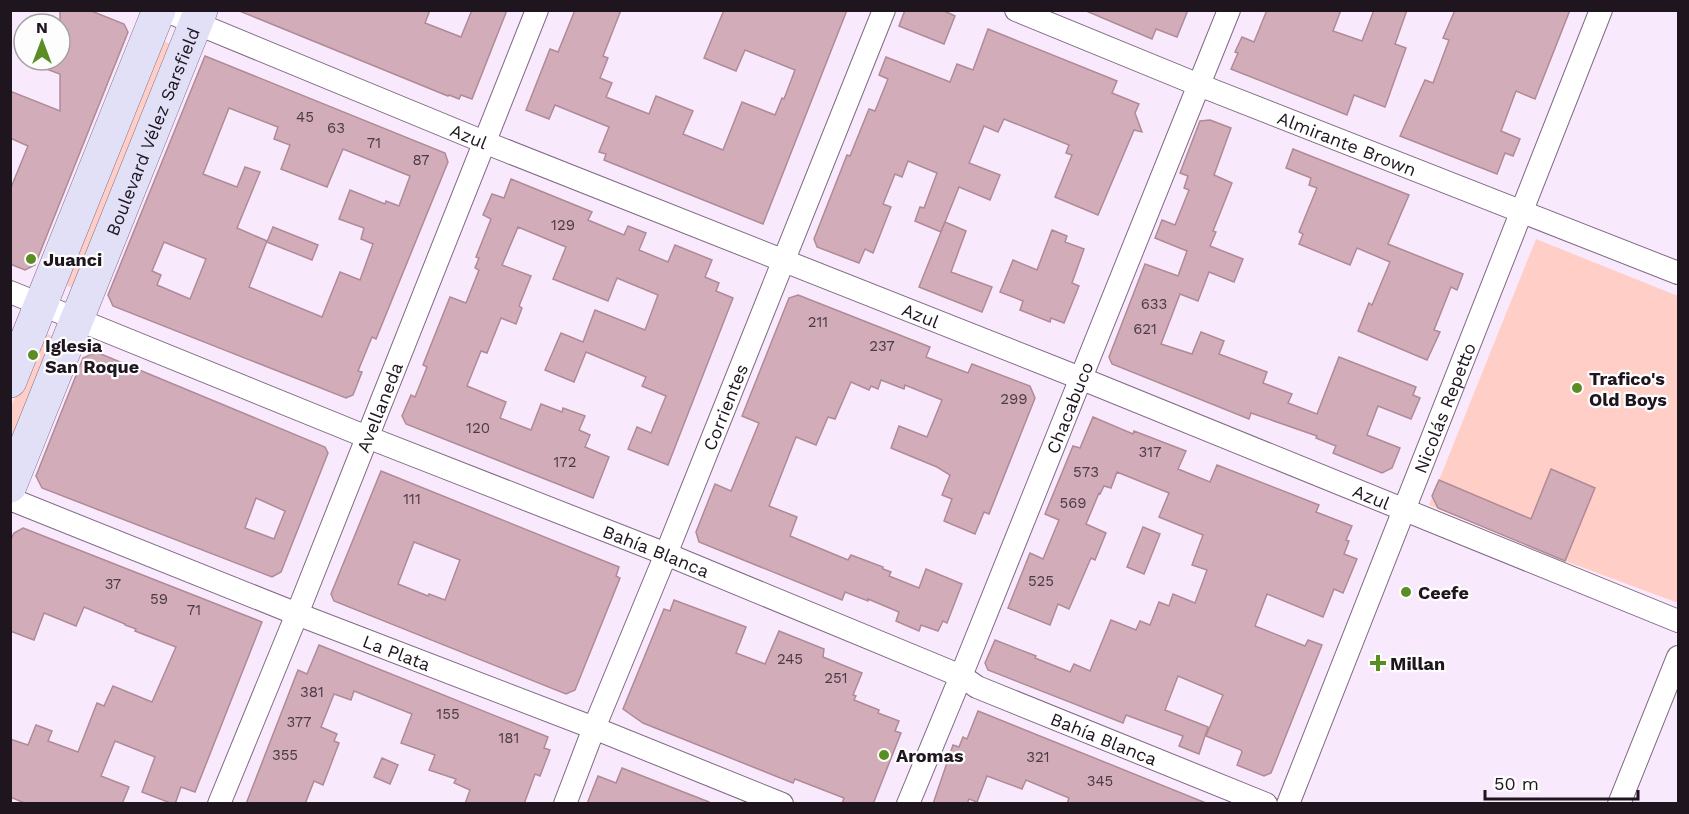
<svg xmlns="http://www.w3.org/2000/svg" width="1689" height="814" font-family="'Work Sans',sans-serif">
<style>
.green{fill:#ffcfc7}
.building{fill:#d3acba;stroke:#b08a97;stroke-width:1.5;fill-rule:evenodd}
.lines{fill:none;stroke-linecap:round;stroke-linejoin:round}
.minor-casing{stroke:#806984;stroke-width:24}
.secondary-casing{stroke:#806984;stroke-width:34}
.minor{stroke:#fff;stroke-width:22}
.secondary{stroke:#e1e0f6;stroke-width:33}
.poi-dot{fill:#5b8d25;stroke:#fdfdfd;stroke-width:2}
.labels{text-anchor:middle;dominant-baseline:central;stroke-width:4.5;stroke-linejoin:round;paint-order:stroke}
.number-label{font-size:15px;fill:#4b3b46}
.street-label{font-size:18px;fill:#1e151f;stroke:#fdfdfd}
.poi-label{font-size:18px;font-weight:bold;fill:#1e151f;stroke:#fdfdfd;text-anchor:start}
</style>
<rect width="100%" height="100%" fill="#f9e9fc"/>
<g class="green">
<path d="M164,41L170,44L72,288L66,285L160,42Z"/>
<path d="M1536,239L1678,296V603L1565,561L1429,505Z"/>
<path d="M46,334L53,336L11,459V407L38,339Z"/>
</g>
<g class="building">
<path d="M60,10H89L124,24L128,32L35,265L25,270L10,264V190L28,146L10,138V91L60,111V74L27,62V60H60Z"/>
<path d="M237,10H430L425,23L461,37L472,10H507L472,99L461,95L459,99L449,95L448,96Z"/>
<path d="M575,10H621L603,56L608,58L600,78L612,83L606,97L649,114L656,96L693,111L683,134L723,150L742,102L775,115L782,98L784,99L795,70L745,50L736,71L704,58L724,10H847L763,224L604,160L606,154L599,152L609,127L555,105L549,119L526,110L550,49L558,52Z"/>
<path d="M905,10H942L955,16L944,44L899,26Z"/>
<path d="M1084,10H1188L1177,37L1156,29L1152,39Z"/>
<path d="M1267,10H1341L1333,31L1362,41L1374,10H1407L1395,44L1406,48L1385,107L1354,95L1347,115L1231,69L1238,53L1235,52L1242,37L1254,42Z"/>
<path d="M1455,10H1570L1535,99L1516,91L1501,131L1520,139L1513,156L1505,153L1497,174L1400,136L1425,80L1433,83L1449,40L1443,38Z"/>
<path d="M988,29L1117,81L1112,93L1139,104L1135,113L1142,132L1134,130L1098,215L1055,197L1072,155L1066,153L1069,145L1004,119L998,132L984,126L969,163L1000,175L990,200L959,187L941,232L915,221L920,207L924,208L937,173L908,161L902,177L895,174L883,204L891,207L873,253L865,249L859,263L817,247L814,239L847,155L850,156L869,109L875,111L888,79L879,75L886,57L950,82L957,64L973,70Z"/>
<path d="M205,56L445,153L448,162L376,339L372,337L358,371L362,372L353,395L346,398L113,306L108,295ZM229,108L278,127L274,139L290,145L281,169L327,187L343,149L410,176L399,206L386,201L385,204L350,190L339,219L364,228L361,239L373,244L360,280L340,272L322,317L249,287L267,241L237,228L260,172L245,167L237,187L203,174ZM164,242L206,259L190,299L157,285L161,275L152,271Z"/>
<path d="M1210,120L1231,128L1214,175L1232,183L1213,231L1216,232L1210,246L1243,259L1234,282L1209,272L1198,301L1180,294L1161,344L1192,354L1201,332L1224,341L1219,354L1267,372L1263,383L1292,394L1288,403L1317,414L1339,357L1416,387L1413,395L1420,398L1411,419L1378,406L1367,435L1400,448L1392,468L1382,473L1333,453L1336,446L1316,438L1317,436L1251,413L1249,419L1112,364L1109,357L1145,264L1178,276L1187,251L1155,238L1162,220L1175,225L1189,190L1184,188L1188,176L1180,173L1200,121Z"/>
<path d="M1293,149L1409,195L1388,244L1463,274L1457,290L1451,287L1434,330L1440,332L1427,360L1358,331L1369,303L1372,305L1390,262L1357,248L1350,265L1299,244L1303,234L1299,232L1317,188L1309,185L1311,178L1286,168Z"/>
<path d="M511,179L592,212L588,220L624,235L628,226L646,233L639,250L668,262L675,245L712,260L705,277L719,283L716,291L733,298L668,465L628,449L637,427L651,433L666,396L642,386L646,377L586,352L574,382L545,370L561,333L583,342L595,310L645,330L658,295L617,278L608,301L553,279L566,247L518,227L502,265L531,276L519,306L522,308L516,324L501,318L487,353L481,351L467,386L506,402L500,418L531,430L541,404L562,412L563,408L585,416L579,430L590,435L585,447L609,457L593,498L406,424L402,416L411,395L415,397L427,367L423,365L450,297L466,303L479,270L475,268L479,258L476,257L491,219L483,215L492,194L504,198Z"/>
<path d="M945,222L966,231L951,272L992,287L982,312L919,287Z"/>
<path d="M273,227L318,245L312,260L267,242Z"/>
<path d="M1052,230L1067,236L1065,242L1084,249L1072,283L1079,286L1064,323L1051,318L1050,322L1020,310L1023,301L1000,292L1013,260L1037,270Z"/>
<path d="M798,295L930,347L926,357L968,373L972,364L1030,386L1035,398L989,514L984,512L975,534L944,521L952,499L942,495L950,475L937,467L891,448L899,426L927,437L942,400L905,385L904,389L881,380L878,389L871,386L869,390L851,382L835,419L828,417L816,445L796,437L769,506L797,517L790,536L848,560L851,555L883,567V569L891,572L889,576L919,588L926,569L962,584L947,623L943,621L938,631L921,625L919,631L896,621L899,612L868,599V601L845,592L842,600L699,542L696,532L715,484L731,491L759,423L742,416L789,298Z"/>
<path d="M96,352L325,447L328,453L281,572L272,577L42,488L36,476L57,423L83,358ZM256,498L285,511L274,539L245,528Z"/>
<path d="M1093,417L1133,434L1134,431L1186,451L1178,469L1210,482L1217,465L1319,505L1316,512L1352,526L1346,540L1349,541L1344,554L1357,559L1343,593L1334,589L1323,617L1267,594L1255,626L1305,646L1308,640L1322,645L1271,773L1264,776L1237,765L1242,752L1241,750L1206,736L1223,695L1178,676L1165,710L1208,727L1199,754L1179,746L1183,736L1126,715L1123,723L988,670L985,663L995,640L1036,656L1035,658L1070,672L1074,664L1090,671L1111,620L1136,630L1140,621L1150,625L1159,602L1169,606L1173,594L1195,603L1207,570L1192,565L1203,535L1159,517L1169,493L1117,472L1111,488L1104,486L1100,494L1099,493L1086,524L1106,533L1095,560L1091,558L1069,609L1058,604L1050,625L1008,608L1030,553L1043,559L1059,520L1045,514L1073,446L1080,448Z"/>
<path d="M1551,469L1595,488L1565,561L1438,508L1432,496L1439,480L1531,519Z"/>
<path d="M381,471L619,567L616,576L620,578L575,690L566,694L334,601L331,594ZM414,542L460,560L445,600L429,594L428,596L398,584Z"/>
<path d="M1143,527L1160,534L1144,574L1127,567Z"/>
<path d="M23,528L262,622L195,792L181,787L175,804H173L142,792L155,757L115,741L101,776L129,787L122,804H27L10,797V739L28,745L36,725L52,731L48,741L78,752L97,703L104,706L113,686L152,702L176,647L135,631L136,629L125,625V624L84,607L76,626L44,613L34,640L10,631V541L14,533Z"/>
<path d="M674,600L746,627L736,653L765,664L779,631L824,649L823,657L862,673L853,695L856,696L854,700L879,710L878,713L899,721L895,731L901,733L873,804H842L844,798L795,779L793,783L643,723L623,709L664,609L670,611Z"/>
<path d="M319,645L548,737L544,748L550,750L540,776L535,774L524,804H465L470,790L454,783L456,779L429,770L435,755L401,743L412,714L354,691L351,700L334,694L321,727L337,734L334,741L339,743L323,785L314,781L305,804H246L298,670L307,674Z"/>
<path d="M978,711L1206,803V804H1067L1069,798L1026,780L1022,789L987,776L977,802L969,799L967,804H933L953,745L959,747L963,737L967,739Z"/>
<path d="M382,758L398,765L390,784L374,777Z"/>
<path d="M622,768L709,802L708,804H587L598,776L616,783Z"/>
</g>
<g class="lines">
<defs>
<g id="minor">
<path id="s1" d="M164,10L484,142L1080,378L1678,621"/>
<path id="s2" d="M1016,10L1199,85L1678,273"/>
<path id="s3" d="M10,292L367,437L666,554L961,676L977,687L1266,804"/>
<path id="s4" d="M10,499L297,614L594,728L782,804"/>
<path id="s5" d="M219,804L297,614L537,10"/>
<path id="s6" d="M565,804L594,728L666,554L884,10"/>
<path id="s7" d="M908,804L961,676L1229,10"/>
<path id="s8" d="M1288,804L1601,10"/>
<path d="M1619,804L1678,657"/>
</g>
<g id="secondary">
<path d="M10,381L159,10"/>
<path id="s9" d="M10,486L201,10"/>
</g>
</defs>
<use href="#minor" class="minor-casing"/>
<use href="#secondary" class="secondary-casing"/>
<use href="#minor" class="minor"/>
<use href="#secondary" class="secondary"/>
</g>
<g class="poi-dot">
<circle cx="31" cy="259" r="6"/>
<circle cx="33" cy="355" r="6"/>
<circle cx="1577" cy="388" r="6"/>
<circle cx="1406" cy="592" r="6"/>
<path d="M1375 654h6v6h6v6h-6v6h-6v-6h-6v-6h6z"/>
<circle cx="884" cy="755" r="6"/>
</g>
<g class="labels">
<g class="number-label">
<text x="305" y="117">45</text>
<text x="336" y="128">63</text>
<text x="374" y="143">71</text>
<text x="421" y="160">87</text>
<text x="563" y="225">129</text>
<text x="1154" y="304">633</text>
<text x="818" y="322">211</text>
<text x="1145" y="329">621</text>
<text x="882" y="346">237</text>
<text x="1014" y="399">299</text>
<text x="478" y="428">120</text>
<text x="1150" y="452">317</text>
<text x="565" y="462">172</text>
<text x="1086" y="472">573</text>
<text x="412" y="499">111</text>
<text x="1073" y="503">569</text>
<text x="1041" y="581">525</text>
<text x="113" y="584">37</text>
<text x="159" y="599">59</text>
<text x="194" y="610">71</text>
<text x="790" y="659">245</text>
<text x="836" y="678">251</text>
<text x="312" y="692">381</text>
<text x="448" y="714">155</text>
<text x="299" y="722">377</text>
<text x="509" y="738">181</text>
<text x="285" y="755">355</text>
<text x="1038" y="757">321</text>
<text x="1100" y="781">345</text>
</g>
<g class="street-label">
<text stroke="none"><textPath href="#s9" startOffset="382">Boulevard Vélez Sarsfield</textPath></text>
<text stroke="none"><textPath href="#s1" startOffset="330">Azul</textPath></text>
<text stroke="none"><textPath href="#s2" startOffset="357">Almirante Brown</textPath></text>
<text stroke="none"><textPath href="#s1" startOffset="816">Azul</textPath></text>
<text stroke="none"><textPath href="#s5" startOffset="428">Avellaneda</textPath></text>
<text stroke="none"><textPath href="#s6" startOffset="428">Corrientes</textPath></text>
<text stroke="none"><textPath href="#s7" startOffset="428">Chacabuco</textPath></text>
<text stroke="none"><textPath href="#s8" startOffset="426">Nicolás Repetto</textPath></text>
<text stroke="none"><textPath href="#s1" startOffset="1302">Azul</textPath></text>
<text stroke="none"><textPath href="#s3" startOffset="696">Bahía Blanca</textPath></text>
<text stroke="none"><textPath href="#s4" startOffset="416">La Plata</textPath></text>
<text stroke="none"><textPath href="#s3" startOffset="1182">Bahía Blanca</textPath></text>
</g>
<g class="poi-label">
<text x="43" y="259">Juanci</text>
<text x="45" y="345">Iglesia<tspan x="45" dy="21">San Roque</tspan></text>
<text x="1589" y="378">Trafico's<tspan x="1589" dy="21">Old Boys</tspan></text>
<text x="1418" y="592">Ceefe</text>
<text x="1390" y="663">Millan</text>
<text x="896" y="755">Aromas</text>
</g>
</g>
<rect width="1689" height="814" fill="none" stroke="#1e151f" stroke-width="24"/>
<g transform="translate(42 42)"><circle r="28" fill="#fdfdfd" stroke="#a4a0a4" stroke-width="1.5"/>
<path d="M0-4.5L10 22L0 15L-10 22Z" fill="#5b8d25"/>
<text y="-9" font-size="16" font-weight="bold" text-anchor="middle" fill="#1e151f">N</text>
</g>
<path d="M1485 790v9h153v-9" fill="none" stroke="#1e151f" stroke-width="3"/>
<text x="1494" y="790" font-size="18" fill="#1e151f" stroke="#fdfdfd" stroke-width="4.5" paint-order="stroke">50 m</text>
</svg>
